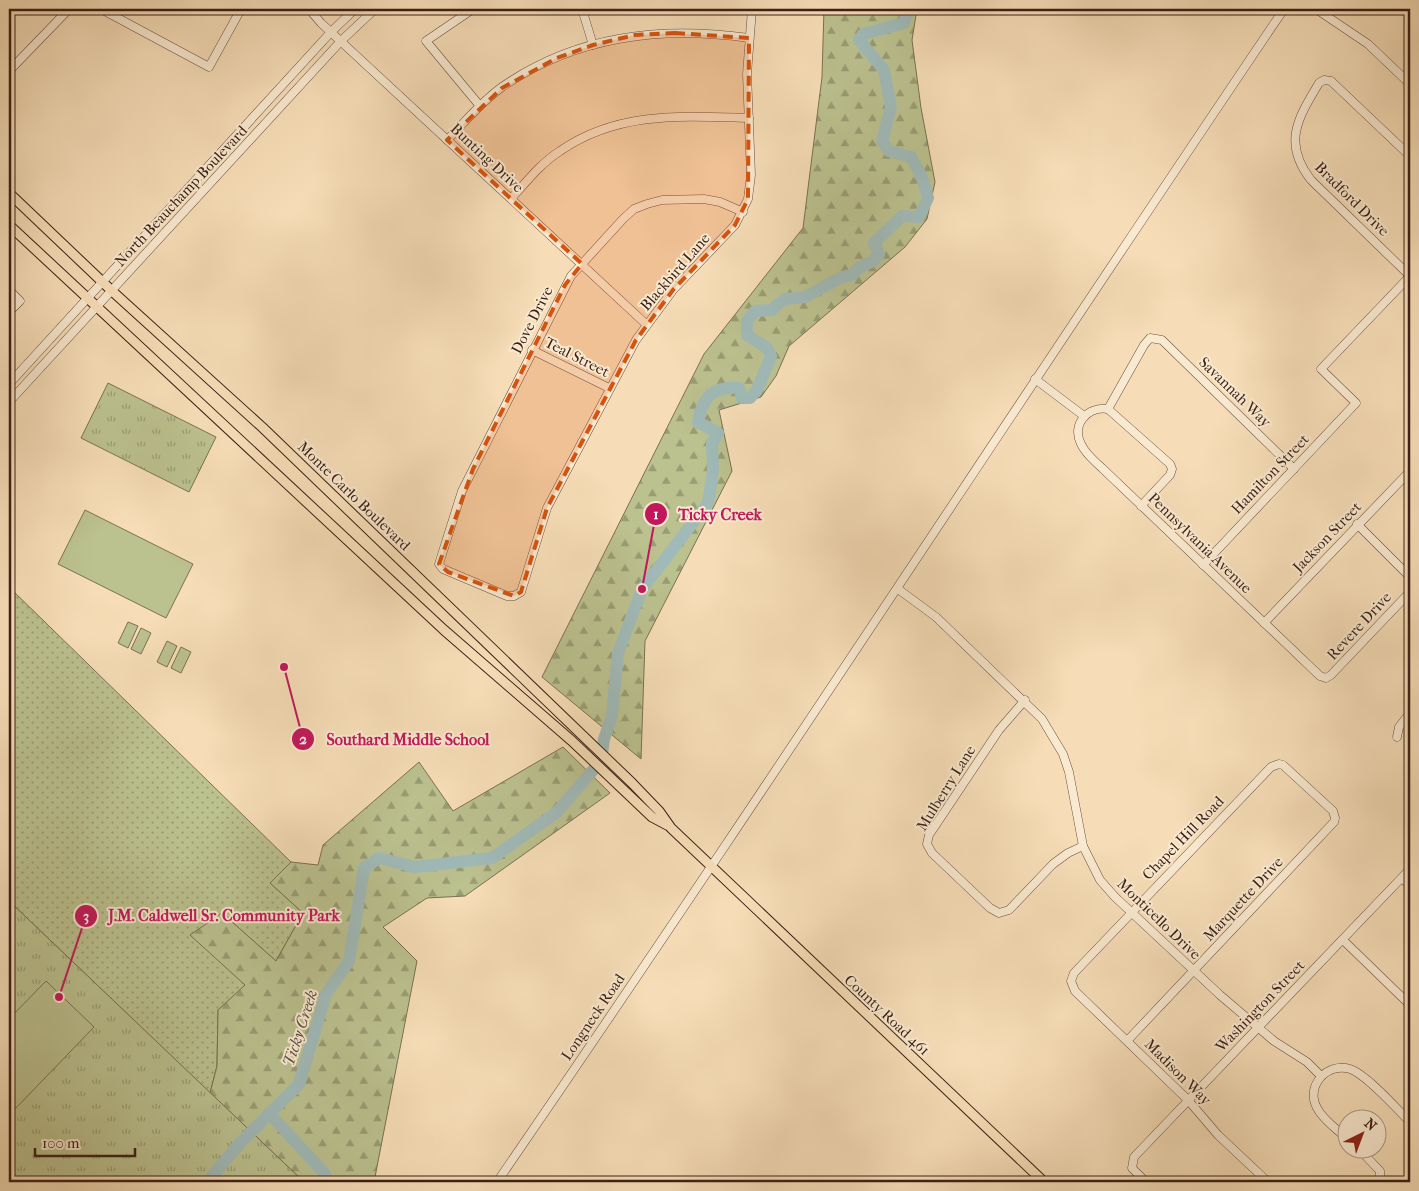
<svg xmlns="http://www.w3.org/2000/svg" width="1419" height="1191" font-family="'IM FELL French Canon',serif">
<style>
.grass{fill:url(#grass-dots);stroke:#7b7052}
.forest{fill:url(#forest-firs);stroke:#7b7052}
.park{fill:url(#park-tufts);stroke:#7b7052}
.pitch{fill:#bbc18f;stroke:#7b7052}
.lines{fill:none;stroke-linecap:round;stroke-linejoin:round}
.river{stroke:#a0bab8;stroke-width:12}
.minor-casing{stroke:#6a4f3e;stroke-width:9}
.major-casing{stroke:#3b2015;stroke-width:11}
.minor{stroke:#f9e9d0;stroke-width:8}
.major{stroke:#f6ddb7;stroke-width:9}
.marked{fill:#d7530d;fill-opacity:0.2;stroke:#d7530d;stroke-width:4;stroke-dasharray:10 6;stroke-linejoin:round}
.labels{text-anchor:middle;dominant-baseline:central;stroke-width:4;stroke-linejoin:round;paint-order:stroke}
.street-label{font-size:15px;fill:#3b2015;stroke:#f9e9d0}
.water-label{font-size:16px;font-style:italic;fill:#594e46;stroke:#f9e9d0}
.leader{fill:none;stroke:#c2185b;stroke-width:2}
.callout-dot{fill:#c2185b;stroke:#f9e9d0;stroke-width:2}
.mark-label{font-size:15px;text-anchor:middle;font-weight:bold;fill:#fff}
.callout-label{font-size:16px;text-anchor:middle;font-weight:bold;fill:#c2185b;stroke:#f9e9d0;stroke-width:4;stroke-linejoin:round;paint-order:stroke}
</style>
<defs>
<pattern id="grass-dots" width="8" height="8" patternUnits="userSpaceOnUse" patternTransform="scale(1.25)"><rect width="8" height="8" fill="#bbc18f"/><path d="M2 2h.1M6 6h.1" fill="none" stroke="#999c74" stroke-width="1.8" stroke-linecap="round"/></pattern>
<pattern id="forest-firs" width="22" height="20" patternUnits="userSpaceOnUse" patternTransform="scale(1.25)"><rect width="22" height="20" fill="#bbc18f"/><path d="M5 1l3.5 6h-7zM16 11l3.5 6h-7z" fill="#999c74"/></pattern>
<pattern id="park-tufts" width="24" height="20" patternUnits="userSpaceOnUse" patternTransform="scale(1.25)"><rect width="24" height="20" fill="#bbc18f"/><path d="M3 7l-1-3M5 7V3M7 7l1-3M15 17l-1-3M17 17v-4M19 17l1-3" fill="none" stroke="#999c74"/></pattern>
</defs>
<rect width="100%" height="100%" fill="#f6ddb7"/>
<filter id="stains"><feTurbulence type="fractalNoise" baseFrequency=".004" numOctaves="4"/><feColorMatrix values="0 0 0 0 .2 0 0 0 0 .09 0 0 0 0 .02 0 0 0 .5 -.17"/></filter>
<radialGradient id="worn" r=".72"><stop offset=".6" stop-color="#630" stop-opacity="0"/><stop offset="1" stop-color="#630" stop-opacity=".3"/></radialGradient>
<path class="grass" d="M9,587L291,862L270,883L303,913L276,961L222,913L246,985L218,1010L217,1066L210,1093L9,901Z"/>
<g class="forest">
<path d="M824,9H917L912,40L921,108L935,182L927,219L905,247L789,346L776,376L761,397L719,410L732,471L645,641L641,759L542,677L704,354L803,228L822,77Z"/>
<path d="M563,747L610,793L465,896L427,898L383,927L417,961L375,1177L369,1182H304L210,1093L217,1066L218,1010L245,985L190,935L222,913L276,961L303,913L270,883L291,862L318,865L323,845L419,762L453,811Z"/>
</g>
<g class="park">
<path d="M108,383L216,437L189,492L81,438Z"/>
<path d="M9,901L304,1182H9Z"/>
</g>
<g class="pitch">
<path d="M85,510L193,564L166,618L58,564Z"/>
<path d="M128,622L138,626L128,648L118,643Z"/>
<path d="M141,628L151,633L141,654L131,649Z"/>
<path d="M167,641L177,646L167,667L157,662Z"/>
<path d="M181,647L191,652L181,673L171,668Z"/>
<path d="M46,981L94,1027L16,1108L9,1101V1019Z"/>
</g>
<g class="lines">
<g class="river">
<path d="M269,1113L325,1174L328,1182"/>
<path d="M207,1182L240,1143L299,1084L326,994L349,961L364,868L379,858L415,867L492,858L556,813L601,761L604,739L612,716L618,653L642,589L708,503L713,470L712,443L718,433L698,422C702,397 713,386 739,388L742,398H750L757,390L771,356L767,348L747,335V321L755,311L771,310L785,299L805,297L842,277L852,275L860,267L873,261L879,254L874,243L902,216L919,217L928,198L922,177L911,157L889,151L882,141L891,107L884,70L859,40L863,34L904,23L908,9"/>
</g>
<defs>
<g id="minor">
<path d="M101,9L209,67L241,9"/>
<path d="M309,9L321,23L647,325"/>
<path d="M473,9L426,41L480,106"/>
<path d="M582,9L593,45"/>
<path d="M1316,9L1368,44L1410,84"/>
<path d="M9,71L69,9"/>
<path d="M447,140C465,122 481,102 502,87C577,35 662,26 749,38"/>
<path d="M511,199C526,182 541,163 560,151C618,111 682,116 749,118"/>
<path d="M743,212L720,202L704,199L662,200L647,204L634,209L623,219L571,276L462,491L439,564L443,569L507,596H514L521,592L547,508L636,340L673,290L735,225L748,199L751,175L747,74L752,9"/>
<path d="M1410,276L1311,180C1282,143 1298,118 1319,83L1324,80L1331,81L1410,156"/>
<path d="M9,290L20,301L9,312"/>
<path d="M532,350L609,388"/>
<path d="M1035,379L1084,416"/>
<path d="M9,384L331,32L355,9"/>
<path d="M9,402L341,41L375,9"/>
<path d="M1108,409L1144,345L1150,338L1162,340L1294,469"/>
<path d="M1141,506L1170,475L1172,469L1170,464L1108,409C1088,406 1071,424 1081,444C1085,453 1094,461 1102,468L1320,676L1326,678L1331,675L1410,592"/>
<path d="M1357,524L1410,577"/>
<path d="M1203,565L1356,403L1321,369L1410,276"/>
<path d="M898,589L936,617L1042,719L1063,754L1069,772L1083,846L1100,880L1115,897L1220,995L1274,1041L1307,1062L1321,1076"/>
<path d="M1264,623L1410,471"/>
<path d="M1025,700L999,730L929,835L927,844L932,853L990,908L999,913L1009,910L1053,864L1068,853L1083,846"/>
<path d="M1397,737L1399,727L1410,713"/>
<path d="M1402,878L1410,886"/>
<path d="M1343,940L1410,1005"/>
<path d="M1127,1041L1334,822L1335,818L1333,811L1283,765L1279,764L1271,767L1074,973L1071,981L1075,991L1188,1100L1218,1135L1268,1182"/>
<path d="M1346,1138C1337,1129 1323,1120 1317,1108C1305,1086 1327,1062 1350,1069C1366,1074 1397,1109 1410,1122"/>
<path d="M1358,1148L1380,1171V1182"/>
<path d="M497,1182C764,794 1020,399 1284,9"/>
<path d="M1146,1182L1132,1168L1134,1157L1410,869"/>
</g>
<g id="major">
<path d="M9,193L112,291L262,427L632,783L659,811L671,828L1044,1182"/>
<path d="M9,225L444,630L572,741L652,817L667,825"/>
</g>
</defs>
<use href="#minor" class="minor-casing"/>
<use href="#major" class="major-casing"/>
<use href="#minor" class="minor"/>
<use href="#major" class="major"/>
</g>
<path class="marked" d="M675,33L749,38L748,199L735,225L673,290L636,340L547,508L521,592L514,596L448,572L439,564L473,469L565,285L582,264L447,140L502,88L557,58L593,45L635,35Z"/>
<g class="labels">
<g class="street-label">
<text transform="translate(487 158) rotate(43)">Bunting Drive</text>
<text transform="translate(181 196) rotate(-47)">North Beauchamp Boulevard</text>
<text transform="translate(1352 199) rotate(45)">Bradford Drive</text>
<text transform="translate(675 272) rotate(-49)">Blackbird Lane</text>
<text transform="translate(532 320) rotate(-63)">Dove Drive</text>
<text transform="translate(577 357) rotate(27)">Teal Street</text>
<text transform="translate(1235 392) rotate(44)">Savannah Way</text>
<text transform="translate(1270 474) rotate(-46)">Hamilton Street</text>
<text transform="translate(354 496) rotate(44)">Monte Carlo Boulevard</text>
<text transform="translate(1327 537) rotate(-46)">Jackson Street</text>
<text transform="translate(1200 543) rotate(44)">Pennsylvania Avenue</text>
<text transform="translate(1359 626) rotate(-47)">Revere Drive</text>
<text transform="translate(946 788) rotate(-58)">Mulberry Lane</text>
<text transform="translate(1183 838) rotate(-46)">Chapel Hill Road</text>
<text transform="translate(1243 899) rotate(-47)">Marquette Drive</text>
<text transform="translate(1159 919) rotate(44)">Monticello Drive</text>
<text transform="translate(1260 1006) rotate(-46)">Washington Street</text>
<text transform="translate(887 1015) rotate(43)">County Road 461</text>
<text transform="translate(593 1017) rotate(-56)">Longneck Road</text>
<text transform="translate(1178 1072) rotate(45)">Madison Way</text>
</g>
<g class="water-label">
<text transform="translate(300 1028) rotate(-72)">Ticky Creek</text>
</g>
</g>
<path class="leader" d="M642 589L656 514M284 667L303 739M59 997L86 916"/>
<g class="callout-dot">
<circle cx="642" cy="589" r="5"/>
<circle cx="284" cy="667" r="5"/>
<circle cx="59" cy="997" r="5"/>
<circle cx="656" cy="514" r="12"/>
<circle cx="303" cy="739" r="12"/>
<circle cx="86" cy="916" r="12"/>
</g>
<g class="mark-label">
<text x="656" y="519">1</text>
<text x="303" y="744">2</text>
<text x="86" y="921">3</text>
</g>
<g class="callout-label">
<text x="720" y="520">Ticky Creek</text>
<text x="408" y="745">Southard Middle School</text>
<text x="224" y="921">J.M. Caldwell Sr. Community Park</text>
</g>
<rect width="1419" height="1191" fill="none" stroke="#f6ddb7" stroke-width="30"/>
<rect x="10" y="10" width="1399" height="1171" fill="none" stroke="#3b2015" stroke-width="2.5"/>
<rect x="15" y="15" width="1389" height="1161" fill="none" stroke="#3b2015"/>
<g transform="translate(1362 1134) rotate(42)"><circle r="24" fill="#f9e9d0" stroke="#ad9985"/>
<path d="M0-4L9 19L0 12L-9 19Z" fill="#8f2418"/>
<text y="-8" font-size="14" font-weight="bold" text-anchor="middle" fill="#3b2015">N</text>
</g>
<path d="M35 1148v8h100v-8" fill="none" stroke="#3b2015" stroke-width="2.5"/>
<text x="42" y="1148" font-size="15" fill="#3b2015" stroke="#f9e9d0" stroke-width="4" paint-order="stroke">100 m</text>
<rect width="100%" height="100%" filter="url(#stains)"/>
<rect width="100%" height="100%" fill="url(#worn)"/>
</svg>
